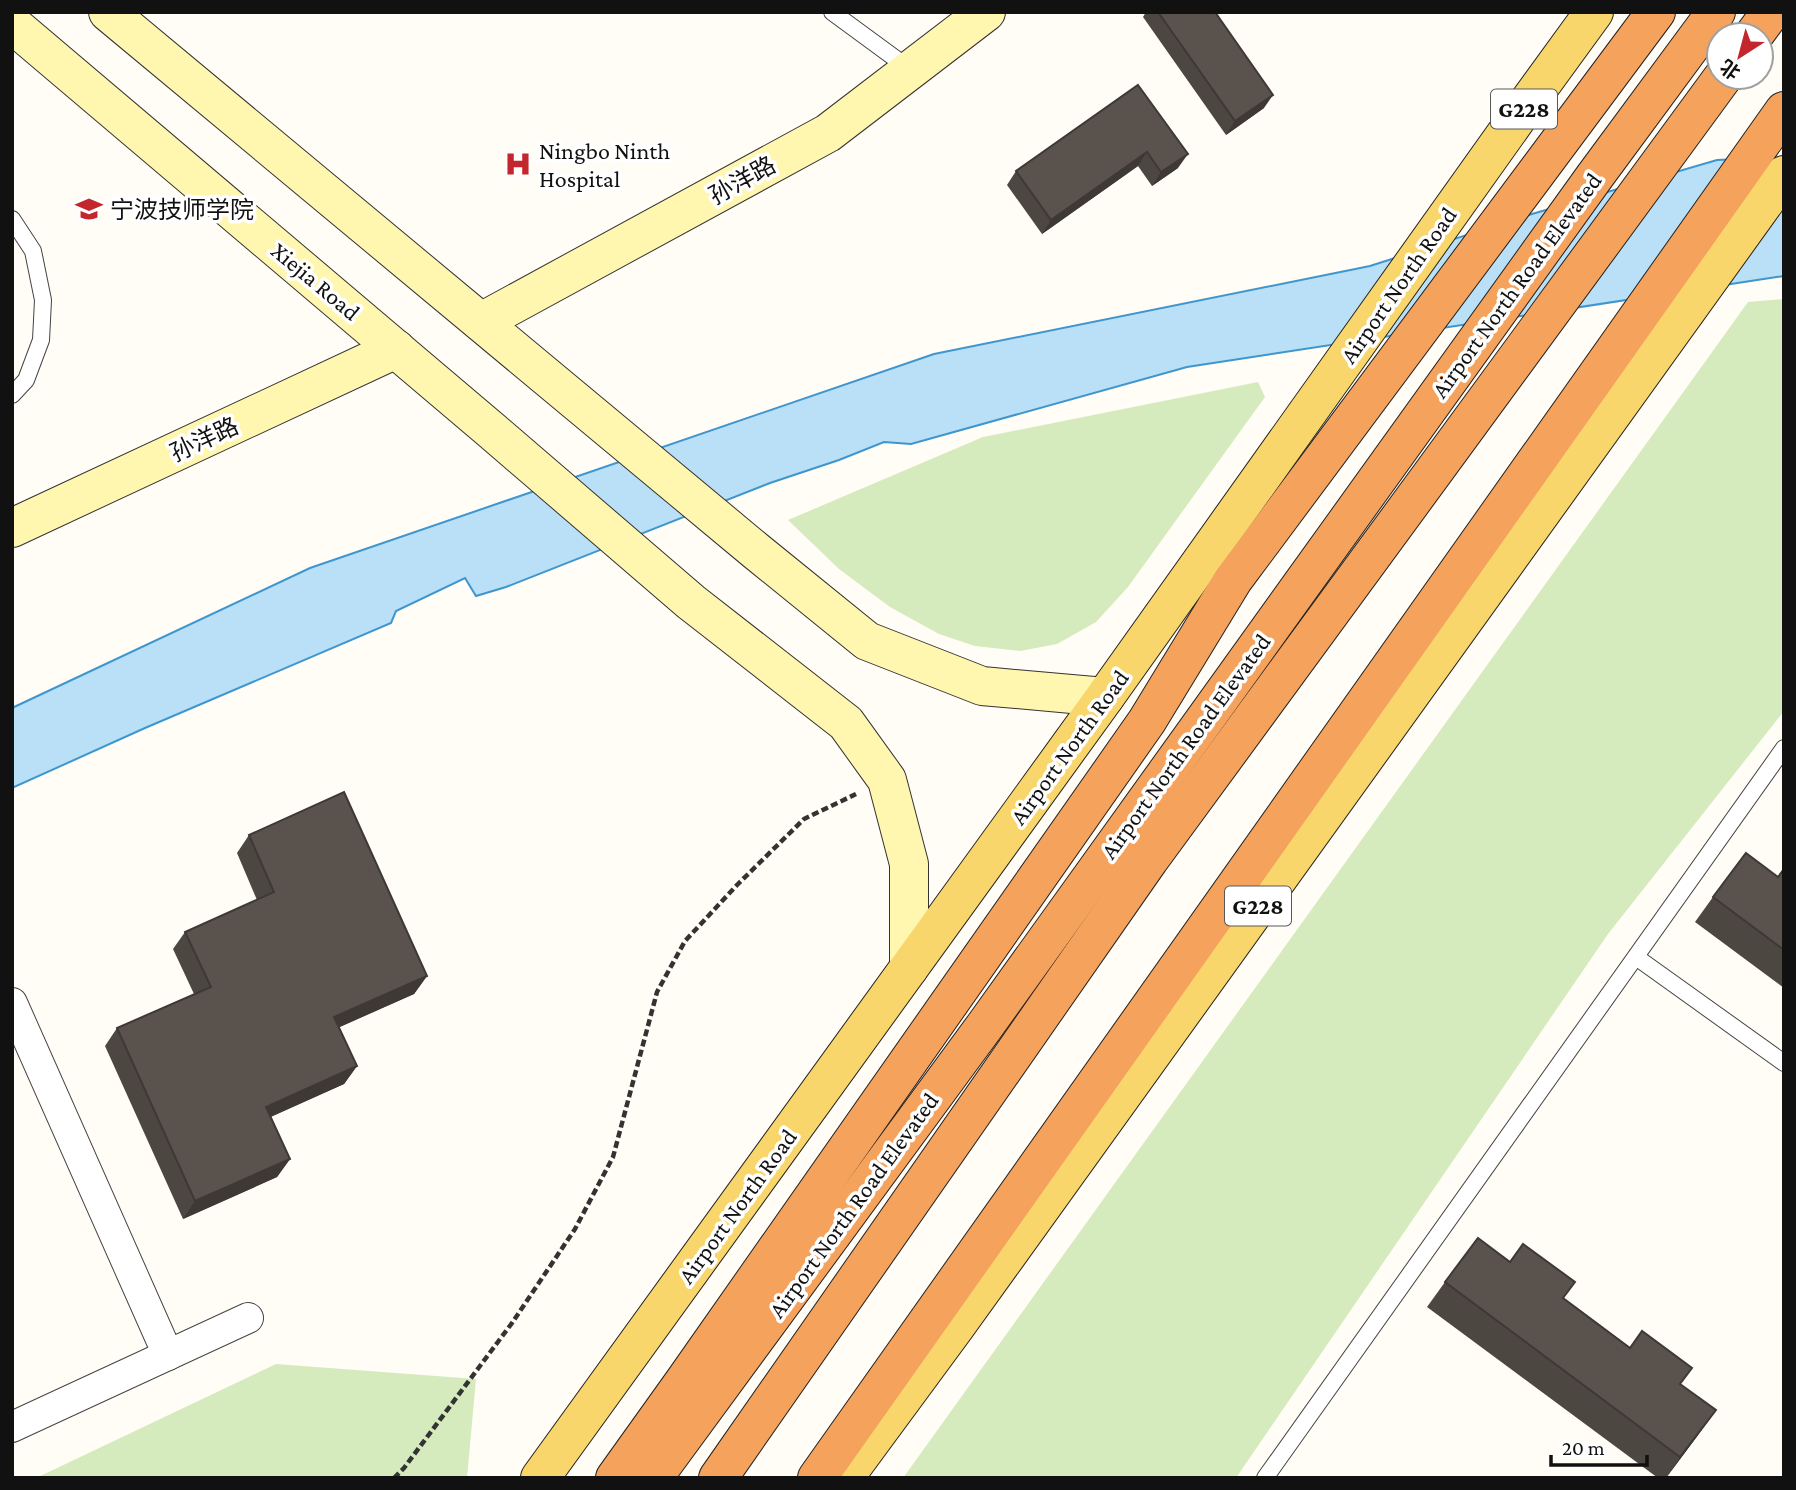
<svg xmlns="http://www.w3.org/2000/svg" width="1796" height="1490" font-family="'Crimson Pro','Noto Sans SC',serif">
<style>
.green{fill:#d5ebbd}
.water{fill:#b9e0f7;stroke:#3f96cf;stroke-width:2}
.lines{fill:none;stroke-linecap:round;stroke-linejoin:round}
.lane-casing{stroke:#444;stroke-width:18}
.street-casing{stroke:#444;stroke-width:32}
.secondary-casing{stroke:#333;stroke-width:40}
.primary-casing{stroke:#222;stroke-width:40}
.highway-casing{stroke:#222;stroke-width:40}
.path{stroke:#333;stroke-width:4.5;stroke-dasharray:7 3.5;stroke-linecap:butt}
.lane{stroke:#fff;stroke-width:16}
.street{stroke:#fff;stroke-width:30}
.secondary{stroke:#fff6b0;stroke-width:38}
.primary{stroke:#f9d66b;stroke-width:38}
.highway{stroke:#f5a25d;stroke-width:38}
.wall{fill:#4d4742}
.shaded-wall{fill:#3f3936}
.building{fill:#5a524d;stroke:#3f3936;stroke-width:2}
.labels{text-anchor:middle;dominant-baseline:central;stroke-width:7;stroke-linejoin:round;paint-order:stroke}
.shield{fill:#fff;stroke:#585858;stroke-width:2}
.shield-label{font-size:23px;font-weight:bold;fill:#111}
.poi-label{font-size:24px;fill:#111;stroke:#fff;text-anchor:start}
.street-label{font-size:24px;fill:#111;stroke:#fff}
</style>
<rect width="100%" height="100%" fill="#fffdf5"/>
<g class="green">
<path d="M1784,299V711L1608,934L1236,1478H903L1748,302Z"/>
<path d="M1258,382L1265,397L1128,587L1096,622L1057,644L1020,651L975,646L939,634L890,607L839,569L788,520L983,437Z"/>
<path d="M276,1364L476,1379L467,1478H36Z"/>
</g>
<path class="water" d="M1784,157V276L1187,367L911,444L884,442L839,460L770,483L506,587L476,596L465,578L396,611L391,623L145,728L12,788V708L310,568L934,354L1370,266L1532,214L1717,160Z"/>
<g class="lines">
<defs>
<g id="lane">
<path d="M832,12L911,70"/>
<path d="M12,219L33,251L43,300L41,340L26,380L12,395"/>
<path d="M1636,957L1784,1063"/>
<path d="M1265,1478L1784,748"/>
</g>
<g id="street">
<path d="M12,1003L168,1355"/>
<path d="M12,1427L248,1318"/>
</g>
<g id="secondary">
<path d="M108,12L756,551L867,641L982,686L1105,697"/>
<path d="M12,24L491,430L691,602L846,723L887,780L909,864V968"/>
<path d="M481,322L828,133L986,12"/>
<path d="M12,528L396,349"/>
</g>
<g id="primary">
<path d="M540,1478L1105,697L1522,111L1594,12"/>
<path d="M844,1478L956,1326L1784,175"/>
</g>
<g id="highway">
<path d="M1754,35L1771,12"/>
<path d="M615,1478L683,1383L1147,721L1233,580L1656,12"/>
<path d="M653,1478L984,1027L1595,176L1716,12"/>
<path d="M718,1478L1149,860L1723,77"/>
<path d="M817,1478L1784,111"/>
</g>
</defs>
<use href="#lane" class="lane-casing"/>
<use href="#street" class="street-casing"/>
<use href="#secondary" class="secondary-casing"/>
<use href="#primary" class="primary-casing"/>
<use href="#highway" class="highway-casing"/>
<path class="path" d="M394,1478L404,1468L512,1323L575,1229L613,1157L657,992L685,941L737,885L804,819L856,794"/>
<use href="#lane" class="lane"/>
<use href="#street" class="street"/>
<use href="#secondary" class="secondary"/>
<use href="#primary" class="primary"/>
<use href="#highway" class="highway"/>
</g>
<g class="wall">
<path d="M1146,12H1215L1264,108L1226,135L1143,17Z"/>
<path d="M1138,85L1178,168L1152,186L1138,166L1042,234L1007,185L1016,171Z"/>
<path d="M249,835L427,976L414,994L339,1027L357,1066L344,1084L270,1117L290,1159L277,1177L183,1219L105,1046L117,1028L194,994L173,949L185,932L257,900L237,853Z"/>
<path d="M1784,869V988L1695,922L1713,897L1778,877Z"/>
<path d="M1510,1262L1563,1298L1681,1385L1698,1435L1666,1478H1658L1427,1307L1445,1282Z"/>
</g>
<g class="shaded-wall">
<path d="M1273,95L1264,108L1226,135L1235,121Z"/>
<path d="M1147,152L1138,166L1042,234L1051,220Z"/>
<path d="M1188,154L1178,168L1152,186L1161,172Z"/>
<path d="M427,976L414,994L322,1035L334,1017Z"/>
<path d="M357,1066L344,1084L253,1125L266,1107Z"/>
<path d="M290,1159L277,1177L183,1219L195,1201Z"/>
<path d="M1716,1410L1698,1435L1666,1478L1680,1457Z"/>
</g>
<g class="building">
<path d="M1158,12H1215L1273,95L1235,121Z"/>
<path d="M1138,85L1188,154L1161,172L1147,152L1051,220L1016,171Z"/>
<path d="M344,792L427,976L334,1017L357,1066L266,1107L290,1159L195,1201L117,1028L211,987L185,932L274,892L249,835Z"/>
<path d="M1746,853L1778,877L1784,869V950L1713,897Z"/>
<path d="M1478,1238L1510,1262L1523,1244L1575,1282L1563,1298L1630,1348L1642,1331L1692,1368L1680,1384L1716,1410L1680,1457L1445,1282Z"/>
</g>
<defs>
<symbol id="hospital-bare" viewBox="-9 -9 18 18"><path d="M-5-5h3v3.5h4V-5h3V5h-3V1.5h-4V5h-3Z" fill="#c4262e" stroke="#fff" stroke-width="2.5" paint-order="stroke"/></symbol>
<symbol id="university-bare" viewBox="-9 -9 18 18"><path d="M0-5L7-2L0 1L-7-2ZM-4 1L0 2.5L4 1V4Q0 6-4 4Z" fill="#c4262e" stroke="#fff" stroke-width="2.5" paint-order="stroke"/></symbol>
</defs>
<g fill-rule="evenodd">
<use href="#hospital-bare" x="499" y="145" width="38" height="38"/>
<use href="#university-bare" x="70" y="190" width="38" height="38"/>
</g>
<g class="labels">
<g class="shield">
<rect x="1491" y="89.5" width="66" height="39" rx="5"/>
<rect x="1225" y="886.5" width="66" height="39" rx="5"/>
</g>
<g class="shield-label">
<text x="1524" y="109">G228</text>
<text x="1258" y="906">G228</text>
</g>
<g class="poi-label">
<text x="539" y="150">Ningbo Ninth<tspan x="539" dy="28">Hospital</tspan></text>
<text x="110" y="209">宁波技师学院</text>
</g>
<g class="street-label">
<text transform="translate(742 180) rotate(-29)">孙洋路</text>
<text transform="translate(316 281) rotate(40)">Xiejia Road</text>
<text transform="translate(1398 285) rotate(-55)">Airport North Road</text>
<text transform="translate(1516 285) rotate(-54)">Airport North Road Elevated</text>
<text transform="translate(204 439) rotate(-25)">孙洋路</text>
<text transform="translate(1185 746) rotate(-54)">Airport North Road Elevated</text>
<text transform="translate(1069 747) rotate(-54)">Airport North Road</text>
<text transform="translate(853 1205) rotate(-54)">Airport North Road Elevated</text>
<text transform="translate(737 1206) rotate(-54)">Airport North Road</text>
</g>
</g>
<rect width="1796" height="1490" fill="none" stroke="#111111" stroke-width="28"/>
<g transform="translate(1740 56) rotate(216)"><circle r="33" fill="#ffffff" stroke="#a0a0a0" stroke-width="2"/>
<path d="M0-5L12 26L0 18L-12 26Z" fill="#c4262e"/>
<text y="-10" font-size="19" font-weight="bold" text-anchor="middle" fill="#111111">北</text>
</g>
<path d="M1551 1455v10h96v-10" fill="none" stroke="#111111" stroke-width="3.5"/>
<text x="1562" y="1455" font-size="21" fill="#111111" stroke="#ffffff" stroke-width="5" paint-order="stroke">20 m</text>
</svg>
